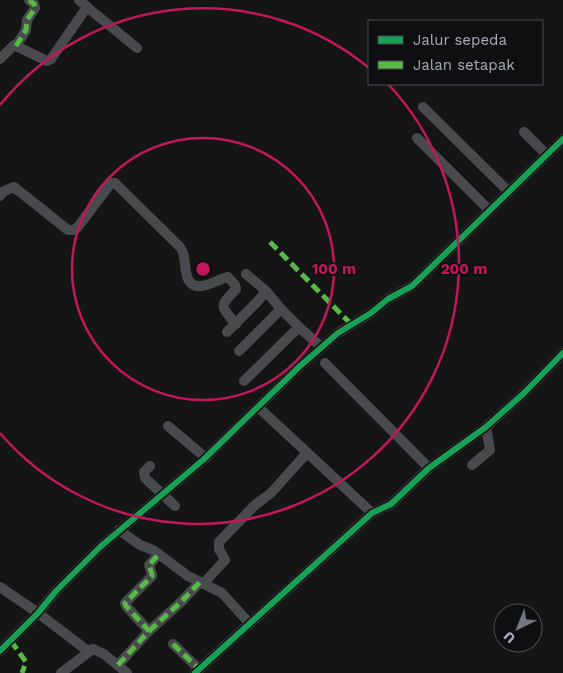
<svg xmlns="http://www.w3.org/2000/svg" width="563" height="673" font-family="'Work Sans',sans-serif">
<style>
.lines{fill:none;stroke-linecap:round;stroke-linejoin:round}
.minor{stroke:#494a4e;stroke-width:10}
.quiet{stroke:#58b947;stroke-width:5;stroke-dasharray:10 5;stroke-linecap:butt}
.cycleway-casing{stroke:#0f0f11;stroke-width:9}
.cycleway{stroke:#1a9f57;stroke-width:6}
.ring{fill:none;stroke:#c2185b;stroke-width:2.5}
.centre{fill:#c2185b;stroke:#0f0f11;stroke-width:2.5}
.ring-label{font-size:15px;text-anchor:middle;font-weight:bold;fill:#c2185b;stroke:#0f0f11;stroke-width:4;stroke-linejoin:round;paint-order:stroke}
</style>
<rect width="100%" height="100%" fill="#151515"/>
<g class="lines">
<g class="minor">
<path d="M87,7L137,48"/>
<path d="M16,46L26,30L27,20L35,8L34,4L29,0"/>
<path d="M0,59L14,45L47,61L51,59L87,7L79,0"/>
<path d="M423,107L508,191"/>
<path d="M524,132L546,154"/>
<path d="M417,138L489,210"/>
<path d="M0,196L4,191L14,187L68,230H73L77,228L111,183H115L179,246C181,248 182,250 183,253C187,264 182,289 202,286C211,285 219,279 228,277L235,285L236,289C219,307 220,305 236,324"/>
<path d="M246,274L266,291L281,309"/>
<path d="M227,332L257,302L266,291"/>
<path d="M239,351L281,309L299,327"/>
<path d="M325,363L429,468"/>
<path d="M244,381L299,327L321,347"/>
<path d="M258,407L372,513"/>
<path d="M168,426L206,458"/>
<path d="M472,465L490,450L486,427"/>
<path d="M150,466L144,472L145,478L175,506"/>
<path d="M119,530L140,545L153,550L188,576L222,593L250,624"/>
<path d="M204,583L225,560L219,549V542L255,505L271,493L307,453"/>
<path d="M0,587L38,613L88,651"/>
<path d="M149,631L181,602L200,582"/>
<path d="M173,644L199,669"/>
<path d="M0,651L38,613L56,591L100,547L203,460L300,366L338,333L371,313L388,299L412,286L563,139"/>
<path d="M118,665L149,631L126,606L125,603L152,576V574L149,565L159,554"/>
<path d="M61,673L93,649L104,654L127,673"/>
<path d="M195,673L372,513L391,504L429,468L486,427L523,394L563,353"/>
</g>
<g class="quiet">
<path d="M16,46L26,30L27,20L35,8L34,4L29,0"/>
<path d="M270,242L351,324"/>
<path d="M149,631L181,602L200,582"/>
<path d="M11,641L26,662L22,673"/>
<path d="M173,644L199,669"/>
<path d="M118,665L149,631L126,606L125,603L152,576V574L149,565L159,554"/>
</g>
<defs>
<g id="cycleway">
<path d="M0,651L38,613L56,591L100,547L203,460L300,366L338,333L371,313L388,299L412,286L563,139"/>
<path d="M195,673L372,513L391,504L429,468L486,427L523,394L563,353"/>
</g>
</defs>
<use href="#cycleway" class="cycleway-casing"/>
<use href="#cycleway" class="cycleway"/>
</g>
<g class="ring">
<circle cx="203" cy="269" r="131"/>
<path d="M0 105A261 261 0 0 1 369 68M388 84A261 261 0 1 1 0 433"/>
</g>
<circle cx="203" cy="269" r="8" class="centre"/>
<g class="ring-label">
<text x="334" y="274">100 m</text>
<text x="464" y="274">200 m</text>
</g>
<rect x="368" y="20" width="175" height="65" fill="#0f0f11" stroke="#4b4d53"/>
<rect x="378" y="36" width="25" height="8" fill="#1a9f57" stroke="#4b4d53"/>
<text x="413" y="45" font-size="15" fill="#a6abb7">Jalur sepeda</text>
<rect x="378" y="61" width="25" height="8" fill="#58b947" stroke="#4b4d53"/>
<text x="413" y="70" font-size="15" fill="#a6abb7">Jalan setapak</text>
<g transform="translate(518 628) rotate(223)"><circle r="24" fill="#0f0f11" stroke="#4b4d53"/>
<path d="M0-4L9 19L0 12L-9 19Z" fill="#73767e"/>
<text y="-8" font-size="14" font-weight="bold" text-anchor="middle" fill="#a6abb7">U</text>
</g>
</svg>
